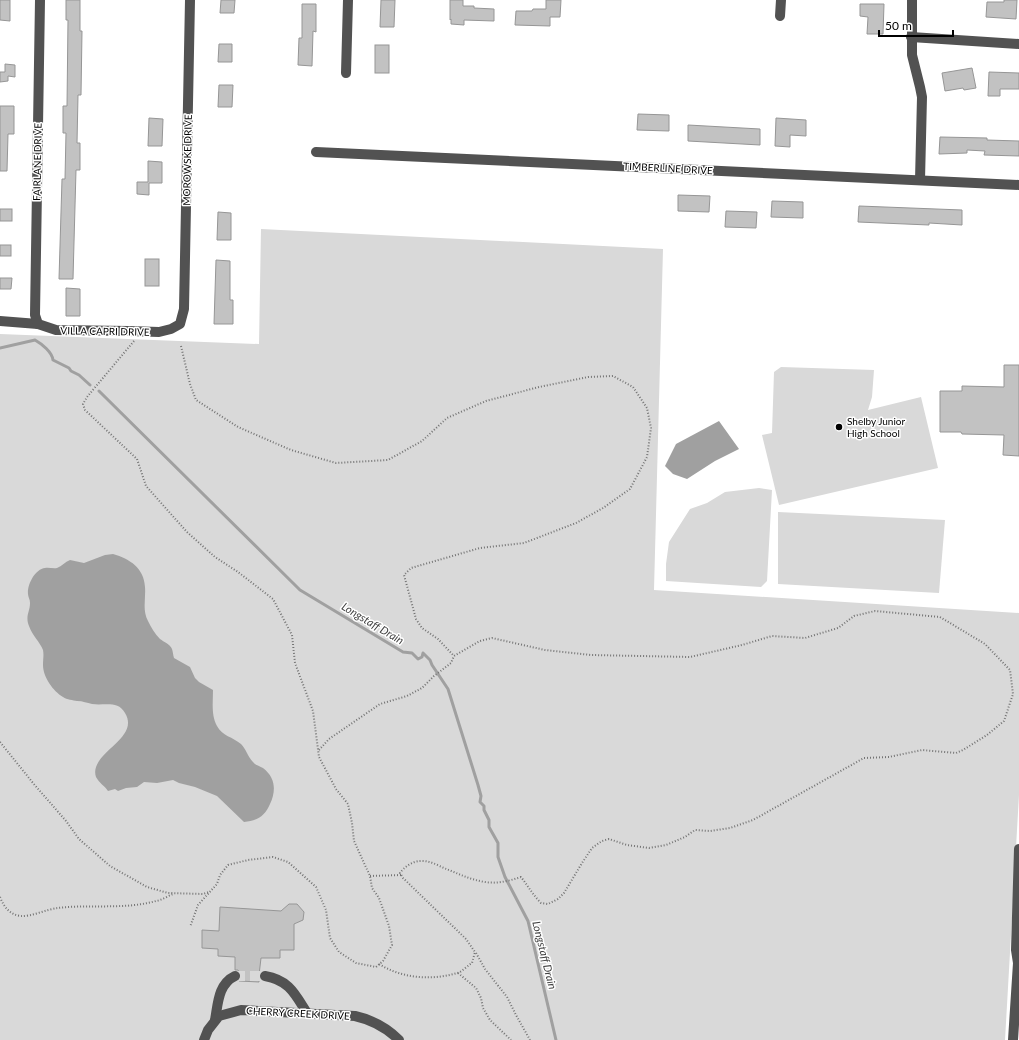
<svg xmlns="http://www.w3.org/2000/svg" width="1019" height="1040" font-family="Lato,sans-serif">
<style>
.green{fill:#d9d9d9}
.water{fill:#a0a0a0}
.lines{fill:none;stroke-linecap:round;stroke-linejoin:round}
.stream{stroke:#a0a0a0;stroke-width:3}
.building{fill:#c2c2c2;stroke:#969696}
.minor-tunnel{stroke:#d9d9d9;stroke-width:10;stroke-dasharray:10 5;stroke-linecap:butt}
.path{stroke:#747474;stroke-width:2;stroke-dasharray:1 2;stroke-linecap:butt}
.minor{stroke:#525252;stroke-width:10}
.poi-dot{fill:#000;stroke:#fff;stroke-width:1.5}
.labels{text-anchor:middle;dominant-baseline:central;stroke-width:3;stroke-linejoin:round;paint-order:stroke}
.street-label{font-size:10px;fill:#000;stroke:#fff}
.poi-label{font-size:10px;fill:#000;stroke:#fff;text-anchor:start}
.water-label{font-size:11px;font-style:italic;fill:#414141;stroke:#fff}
</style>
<rect width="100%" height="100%" fill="#fff"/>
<g class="green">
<path d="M261,229L663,249L654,590L1019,613V795L1005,1040H0V334L259,344Z"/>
<path d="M781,367L874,370L872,397L868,410L921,397L938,468L779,505L762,435L772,433L774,372Z"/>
<path d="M759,488L772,490L767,581L761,587L666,581V564L669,542L690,509L707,503L725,492Z"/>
<path d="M778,512L945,520L939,593L778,584Z"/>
</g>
<g class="water">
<path d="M719,421L739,449L715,461L687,479L673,474L665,466L676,444Z"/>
<path d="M113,554C130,559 144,568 145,587C146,599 142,610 148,621C151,627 155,634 160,639C164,642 170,644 172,649C173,652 173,655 174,658L190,667L195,678L199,682L213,690C213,702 211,715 217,726C222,736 233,737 241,744C246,749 248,757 253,762C255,765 260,766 263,768C276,778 276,791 270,804C265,816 257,821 244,822L217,796L195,787L179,783L173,780L157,783L144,782L137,787L126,788L118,791L115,789L108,791C105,786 99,783 96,777C88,753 141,739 125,713C118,700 104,706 92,704C87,703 83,701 77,701C73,700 67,700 63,697C53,691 43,677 43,665C43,659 44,655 43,650C40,642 32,635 29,626C25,616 30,612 30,603C30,599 28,597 28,594C27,585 35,569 45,568C49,567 53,569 57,568C62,566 65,562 70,560L84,563L105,555Z"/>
</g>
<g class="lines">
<g class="stream">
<path d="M0,348L35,340C42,344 52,352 53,360L69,368L71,371L79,375L90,385"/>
<path d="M99,391L300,590L403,652L412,653L418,659L422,657L423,653L430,660L432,665L448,689L478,785L481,796L480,802L484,806V810L489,820V827L498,843V857L505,877L528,921L556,1040"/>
</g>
</g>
<g class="building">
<path d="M0,0H10V21L0,20Z"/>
<path d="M66,0H80V31H82L81,95H78L77,143H80V170H76L73,279H59L62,179H65L66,133H63V106H67L68,20H66Z"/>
<path d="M221,0H235L234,13H220Z"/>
<path d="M381,0H395L394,27H380Z"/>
<path d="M450,0H463V6H474V8L494,9V21L464,20V25L451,24V19L450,20Z"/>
<path d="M546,0H561L560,17H550V26L515,25L516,11H532L533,9H546Z"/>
<path d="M1004,0H1017L1016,19L986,17L987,2H1004Z"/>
<path d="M302,4H316V32L313,31L312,66L298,65L299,38H302Z"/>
<path d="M860,4H884L883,34H867L868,17L860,16Z"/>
<path d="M219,44H232V62H218Z"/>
<rect x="375" y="45" width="14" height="28"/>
<path d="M5,64L15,65V77L8,76V81L0,82V72H5Z"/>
<path d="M972,68L976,88L964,90L963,88L945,91L942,73Z"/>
<path d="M989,72L1019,73V89H1000V96H988Z"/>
<path d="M219,85H233L232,107H218Z"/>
<path d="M0,106H14V134H8L7,171H0Z"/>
<path d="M638,114L669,115V131L637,130Z"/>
<path d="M149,118L163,119L162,146H148Z"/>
<path d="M776,118L806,120V136L790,135V147L775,146Z"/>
<path d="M688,125L760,129V145L688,141Z"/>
<path d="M940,137L987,138V140L1019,141V156L984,155L985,151L967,150V153L939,154Z"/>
<path d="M148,161L162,162V183H149V195L137,194V182H148Z"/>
<path d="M678,195L710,196L709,212L678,211Z"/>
<path d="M772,201L803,202V218L771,217Z"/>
<path d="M859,206L962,210V225L929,223V225L858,222Z"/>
<rect x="0" y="209" width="12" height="12"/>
<path d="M726,211L757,212L756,228L725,227Z"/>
<path d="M218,212L231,213V240H217Z"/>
<rect x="0" y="245" width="11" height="11"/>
<rect x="145" y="259" width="14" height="27"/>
<path d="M216,260L230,261V300H233V324H214Z"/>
<path d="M0,278H12L11,289H0Z"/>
<path d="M66,288L80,289V316H66Z"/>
<path d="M1004,365H1019V456L1003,455L1004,435L962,434L961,432H940V391H962V386L1004,387Z"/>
<path d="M289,904H297L304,912L303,920L294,924V950H280V958H261L259,975V982L239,981L241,975L238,970H235V957L218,956V949L202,948V930L219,931L220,907L281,911Z"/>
</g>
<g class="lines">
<path class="minor-tunnel" d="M235,976H265"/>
<g class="path">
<path d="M134,341L87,397L83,404L85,410L137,459L146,486L187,532L215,557L238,572L273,599L292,635L295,663L313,711L319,757L336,789L348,804L352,823L354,841L370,876L372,888L379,898L389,926L392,945L383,961L376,967L356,963L339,952L330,938L326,910L316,887L288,862L273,857L248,860L228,865L220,875L217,884L198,905L190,927"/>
<path d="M181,346L190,384L196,400L238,427L291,450L336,463L388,460L422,441L447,418L486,401L539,387L588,377L613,376L633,387L647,408L651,428L647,457L630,489L603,508L576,523L524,543L480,548L411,568L404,575L416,619L422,628L438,639L454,656L480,641L492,638L545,650L591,655L690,657L742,645L772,636L805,638L838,628L854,616L875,611L940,617L985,644L1010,670L1013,694L1004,721L987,735L963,750L956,753L922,750L889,757L864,758L753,820L730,828L710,831L695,830L685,837L666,845L649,848L627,845L609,839L602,841L592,848L582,863L564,893L558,899L548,904L541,903C533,895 528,886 521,877C509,881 497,884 485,882C472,880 461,875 449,870C440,867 431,860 420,861C413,861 404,867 400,873L403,878L466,939L475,952L472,963C467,966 462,972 457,973C431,981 401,978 379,964"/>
<path d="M0,742L33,783L66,821L79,839L110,866L147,887L168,893L203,894L209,892"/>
<path d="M319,750L329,739L380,704L407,696L422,688L434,676L451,663L454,656"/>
<path d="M370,876L401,875"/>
<path d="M0,897C4,907 10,915 21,916C31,917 47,909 58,908C90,904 124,910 156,901C162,900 168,896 173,894"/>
<path d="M476,953L485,969L507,997L516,1015L530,1040"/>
<path d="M458,973L476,988L481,998L483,1008L490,1020L511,1040"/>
</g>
<g class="minor">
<path d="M912,0V55L920,87L922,97L920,180"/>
<path d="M780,16L781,0"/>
<path d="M911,37L1019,44"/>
<path d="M346,73L348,0"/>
<path d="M316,152L1019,185"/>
<path d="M0,321L38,324L56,330L128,331L159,332L171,329L180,324L184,309L190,0"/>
<path d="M38,324L35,315L40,0"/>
<path d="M265,976C289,980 295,994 307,1013"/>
<path d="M215,1020C218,1004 218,984 235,976"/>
<path d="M204,1040L208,1030L219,1016L241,1010L355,1016C373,1020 386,1027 399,1040"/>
<path d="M1013,1040L1018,963L1016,950L1019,849"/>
</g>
</g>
<circle class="poi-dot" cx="839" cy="427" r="4"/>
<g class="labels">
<g class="street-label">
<text transform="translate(187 160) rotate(-89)">MOROWSKE DRIVE</text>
<text transform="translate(37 162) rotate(-89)">FAIRLANE DRIVE</text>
<text transform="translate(668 168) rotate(3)">TIMBERLINE DRIVE</text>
<text transform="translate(105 331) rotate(1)">VILLA CAPRI DRIVE</text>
<text transform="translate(298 1013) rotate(3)">CHERRY CREEK DRIVE</text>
</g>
<g class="poi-label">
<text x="847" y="421">Shelby Junior<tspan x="847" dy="12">High School</tspan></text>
</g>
<g class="water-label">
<text transform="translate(373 623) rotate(31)">Longstaff Drain</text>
<text transform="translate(545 955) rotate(76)">Longstaff Drain</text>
</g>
</g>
<path d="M879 30v6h74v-6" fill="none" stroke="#000000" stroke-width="2"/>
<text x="885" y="30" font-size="12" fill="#000000" stroke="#ffffff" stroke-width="3" paint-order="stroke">50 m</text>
</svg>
